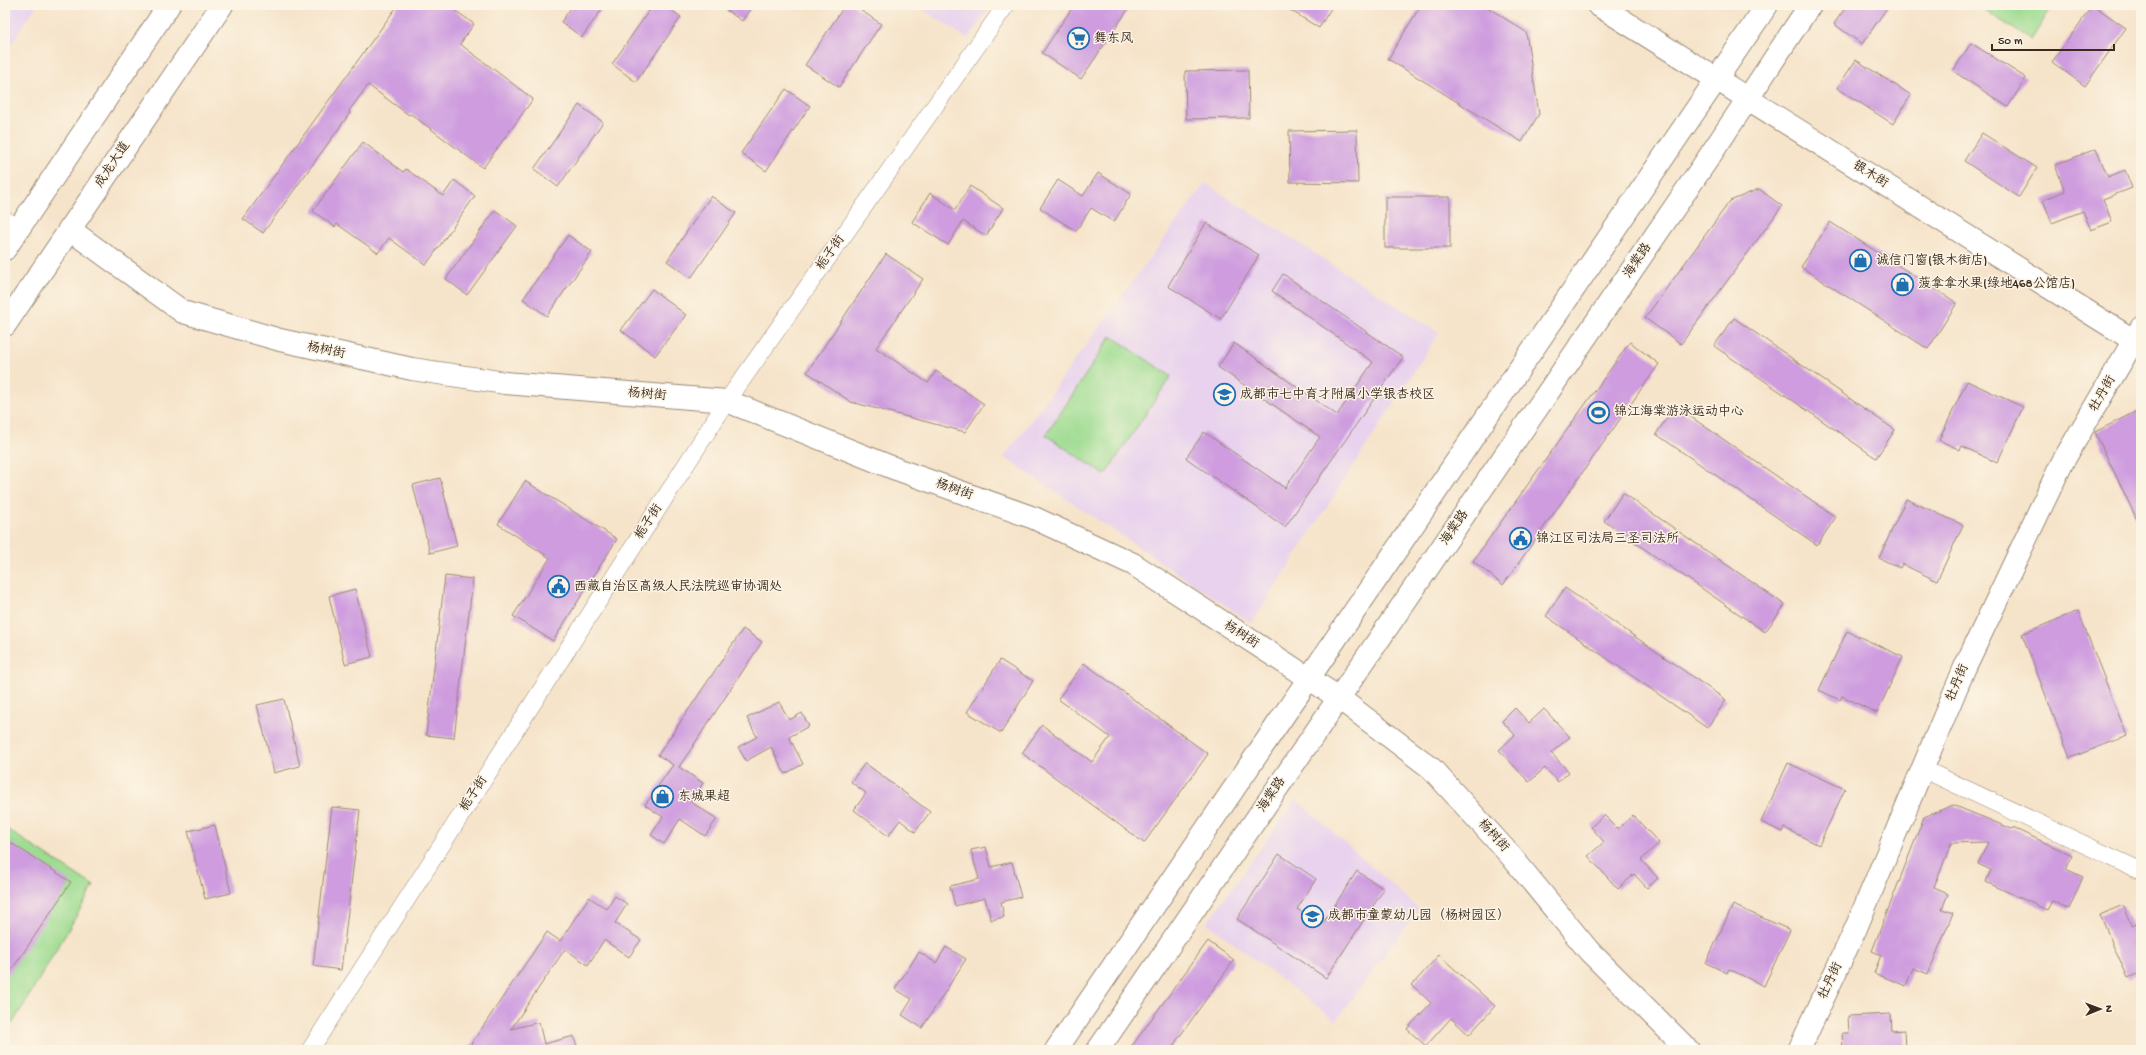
<svg xmlns="http://www.w3.org/2000/svg" width="2146" height="1055" font-family="'Gochi Hand','LXGW WenKai TC',sans-serif">
<style>
.built{fill:#e8d2ee}
.green{fill:#9edc91;stroke:#6c8358}
.building{fill:#ce9cdf}
.lines{fill:none;stroke-linecap:round;stroke-linejoin:round}
.minor-casing{stroke:#988774;stroke-width:18}
.tertiary-casing{stroke:#988774;stroke-width:24}
.secondary-casing{stroke:#988774;stroke-width:24}
.trunk-casing{stroke:#988774;stroke-width:24}
.minor{stroke:#fff;stroke-width:17}
.tertiary{stroke:#fff;stroke-width:22}
.secondary{stroke:#fff;stroke-width:22}
.trunk{stroke:#fff;stroke-width:22}
.labels{text-anchor:middle;dominant-baseline:central;stroke-width:3;stroke-linejoin:round;paint-order:stroke}
.poi-label{font-size:13px;fill:#3b2a1e;stroke:#fcf5e5;text-anchor:start}
.street-label{font-size:13px;fill:#3b2a1e;stroke:#fcf5e5}
</style>
<rect width="100%" height="100%" fill="#fcf5e5"/>
<filter id="ink" filterUnits="userSpaceOnUse"><feTurbulence type="fractalNoise" baseFrequency=".025" numOctaves="2"/><feDisplacementMap in="SourceGraphic" scale="8" xChannelSelector="R" yChannelSelector="G"/><feConvolveMatrix kernelMatrix="1 2 1 2 8 2 1 2 1" color-interpolation-filters="sRGB"/></filter>
<filter id="wash" filterUnits="userSpaceOnUse"><feTurbulence type="fractalNoise" baseFrequency=".012" numOctaves="4" result="noise"/><feDisplacementMap in="SourceGraphic" scale="16" xChannelSelector="R" yChannelSelector="G"/><feGaussianBlur stdDeviation="0.9" result="paint"/><feColorMatrix in="noise" values="0 0 0 0 0 0 0 0 0 0 0 0 0 0 0 0 0 1.4 0 .05"/><feComposite in="paint" operator="in"/></filter>
<g filter="url(#wash)">
<rect width="100%" height="100%" fill="#f6e4ca"/>
<g class="built">
<path d="M5,5H37L5,53Z"/>
<path d="M916,5H991L968,39Z"/>
<path d="M1205,183L1439,333L1252,623L1004,457Z"/>
<path d="M1296,799L1419,909L1336,1021L1207,923Z"/>
</g>
<g class="green">
<path d="M1977,5H2053L2031,40Z"/>
<path d="M1111,336L1171,376L1105,475L1046,435Z"/>
<path d="M5,828L94,886L13,1023L5,1018Z"/>
</g>
<g id="blocks">
<g class="building">
<path d="M398,5H448L474,24L460,44L533,99L483,168L411,114L409,115L368,85L349,111L350,113L263,233L243,219Z"/>
<path d="M573,5H605L582,37L561,22Z"/>
<path d="M653,5H664L681,17L636,82L612,64Z"/>
<path d="M719,5H753L742,21Z"/>
<path d="M845,5H853L881,24L839,87L805,65Z"/>
<path d="M1074,5H1131L1081,79L1042,53Z"/>
<path d="M1282,5H1333L1319,28Z"/>
<path d="M1421,5H1484L1526,32L1539,114L1522,142L1388,59Z"/>
<path d="M1847,5H1889L1862,44L1834,24Z"/>
<path d="M2093,5L2126,28L2085,86L2052,62Z"/>
<path d="M1971,43L2026,78L2008,107L1953,71Z"/>
<path d="M1856,60L1911,95L1893,124L1837,88Z"/>
<path d="M1248,70L1249,118L1186,119L1185,71Z"/>
<path d="M786,89L810,106L766,171L741,153Z"/>
<path d="M579,105L603,122L558,187L534,169Z"/>
<path d="M1357,130L1358,183L1290,182L1289,131Z"/>
<path d="M1982,133L2037,168L2019,197L1964,161Z"/>
<path d="M363,142L403,172L406,169L443,196L454,180L475,196L426,265L389,238L378,253L337,224L335,227L313,211Z"/>
<path d="M2096,149L2108,177L2125,170L2132,188L2103,199L2112,222L2091,230L2083,211L2052,223L2043,200L2065,191L2055,165Z"/>
<path d="M1098,173L1131,194L1114,222L1091,208L1076,231L1040,208L1058,180L1083,196Z"/>
<path d="M970,186L1003,208L986,236L963,221L948,245L912,222L930,193L955,210Z"/>
<path d="M1759,189L1782,206L1681,344L1645,318L1730,201Z"/>
<path d="M711,196L736,213L691,278L667,261Z"/>
<rect x="1385" y="197" width="65" height="51"/>
<path d="M495,210L517,226L467,295L446,279Z"/>
<path d="M1830,222L1957,303L1928,349L1801,267Z"/>
<path d="M1206,223L1259,255L1221,319L1168,286Z"/>
<path d="M568,235L592,252L547,316L523,299Z"/>
<path d="M886,254L923,279L876,348L928,383L936,371L984,404L965,432L851,402L807,372Z"/>
<path d="M1283,274L1403,357L1285,527L1186,458L1204,432L1285,488L1320,437L1218,367L1234,343L1337,415L1373,362L1272,291Z"/>
<path d="M652,289L686,315L655,356L621,330Z"/>
<path d="M1734,318L1895,430L1876,458L1714,346Z"/>
<path d="M1630,342L1659,364L1503,585L1473,561Z"/>
<path d="M1967,381L2023,407L1997,463L1962,446L1960,450L1939,440Z"/>
<path d="M1675,406L1836,517L1817,545L1656,434Z"/>
<path d="M2141,409V528L2095,432Z"/>
<path d="M440,478L457,546L430,553L413,485Z"/>
<path d="M525,481L617,539L553,641L513,616L550,558L498,524Z"/>
<path d="M1623,493L1785,605L1765,632L1604,521Z"/>
<path d="M1906,499L1963,525L1937,581L1902,564L1900,568L1879,558Z"/>
<path d="M445,576L473,579L454,738L426,735Z"/>
<path d="M1565,588L1726,700L1707,728L1546,616Z"/>
<path d="M355,589L372,657L345,664L329,596Z"/>
<path d="M2078,611L2127,736L2070,758L2022,634Z"/>
<path d="M743,629L762,642L679,767L703,783L691,802L717,819L705,836L680,819L664,844L651,835L663,817L645,805L673,765L658,755Z"/>
<path d="M1847,631L1903,657L1877,713L1842,696L1840,700L1819,690Z"/>
<path d="M1000,660L1033,681L1001,733L967,712Z"/>
<path d="M1084,663L1208,754L1144,843L1022,753L1042,725L1092,762L1110,737L1058,699Z"/>
<path d="M284,699L300,766L274,773L257,705Z"/>
<path d="M779,702L789,720L802,713L809,726L789,737L803,764L785,774L771,747L746,761L738,747L757,737L747,718Z"/>
<path d="M1515,708L1529,723L1544,709L1570,737L1551,753L1569,772L1558,782L1545,768L1529,782L1499,750L1515,735L1502,721Z"/>
<path d="M865,763L930,812L915,832L900,820L888,836L854,810L866,793L851,782Z"/>
<path d="M1788,763L1845,789L1819,845L1784,828L1782,832L1761,822Z"/>
<path d="M1953,805L2012,829L2013,828L2072,855L2066,869L2083,877L2069,909L2052,901L2047,910L1986,882L1991,870L1978,864L1988,842L1951,843L1934,888L1948,894L1942,909L1953,913L1928,974L1913,968L1906,986L1874,973L1881,955L1872,951L1924,817Z"/>
<path d="M332,807L360,810L341,970L313,966Z"/>
<path d="M1604,815L1618,829L1633,815L1659,843L1641,860L1658,878L1647,888L1634,874L1618,889L1588,856L1604,842L1591,827Z"/>
<path d="M215,825L231,893L205,899L188,831Z"/>
<path d="M5,839L71,882L5,980Z"/>
<path d="M986,847L991,867L1012,862L1021,897L1001,902L1004,917L991,920L985,898L955,906L950,886L979,879L971,850Z"/>
<path d="M1279,854L1316,879L1297,909L1322,925L1357,871L1384,889L1326,978L1237,919Z"/>
<path d="M615,896L627,904L615,923L641,940L629,957L604,940L588,965L565,949L511,1029L539,1022L544,1044L574,1036L578,1050H467L547,932L560,941L589,897L607,909Z"/>
<path d="M1733,905L1790,930L1764,986L1729,969L1727,973L1706,963Z"/>
<path d="M2123,905L2132,925L2141,921V972L2128,978L2100,915Z"/>
<path d="M1208,941L1234,960L1170,1050H1129Z"/>
<path d="M946,947L966,959L922,1028L902,1015L912,999L895,989L919,952L936,963Z"/>
<path d="M1439,955L1495,1006L1469,1035L1451,1018L1426,1046L1407,1029L1431,1003L1412,985Z"/>
<path d="M1891,1014L1892,1031L1904,1030L1905,1050H1843L1842,1033H1849L1848,1016Z"/>
</g>
</g>
</g>
<g filter="url(#ink)">
<use href="#blocks" fill-opacity="0" stroke="#988774" stroke-width="1"/>
<g class="lines">
<defs>
<g id="minor">
<path d="M5,220L19,228"/>
<path d="M1923,769L2141,871"/>
<path d="M310,1050L727,401L1006,5"/>
</g>
<g id="tertiary">
<path d="M1598,5L2141,345"/>
<path d="M69,229L183,312L280,340L412,369L505,383L727,401L896,469L1034,518L1133,564L1339,698L1431,768L1511,856L1589,951L1688,1050"/>
<path d="M1799,1050L1856,928L1965,667L2062,463L2141,328"/>
</g>
<g id="secondary">
<path d="M1056,1050L1767,5"/>
<path d="M1098,1050L1707,160L1810,5"/>
</g>
<g id="trunk">
<path d="M5,249L169,5"/>
<path d="M5,325L222,5"/>
</g>
</defs>
<use href="#minor" class="minor-casing"/>
<use href="#tertiary" class="tertiary-casing"/>
<use href="#secondary" class="secondary-casing"/>
<use href="#trunk" class="trunk-casing"/>
<use href="#minor" class="minor"/>
<use href="#tertiary" class="tertiary"/>
<use href="#secondary" class="secondary"/>
<use href="#trunk" class="trunk"/>
</g>
</g>
<defs>
<symbol id="supermarket-ring" viewBox="-11 -11 22 22"><circle r="9.5" fill="#fcf5e5" stroke="#1f6fb2" stroke-width="1.5"/><path d="M-6-5.5h2.5l.6 2H6L4.5 2H-2.5L-4.4-4H-6ZM-1.5 3.2a1.3 1.3 0 1 0 .1 0ZM3 3.2a1.3 1.3 0 1 0 .1 0Z" fill="#1f6fb2"/></symbol>
<symbol id="shop-ring" viewBox="-11 -11 22 22"><circle r="9.5" fill="#fcf5e5" stroke="#1f6fb2" stroke-width="1.5"/><path d="M-5-2.5h2.3a2.7 3.5 0 0 1 5.4 0H5L5.5 6h-11ZM-1.5-2.5h3a1.5 2.3 0 0 0-3 0Z" fill="#1f6fb2"/></symbol>
<symbol id="school-ring" viewBox="-11 -11 22 22"><circle r="9.5" fill="#fcf5e5" stroke="#1f6fb2" stroke-width="1.5"/><path d="M0-5L7-2L0 1L-7-2ZM-4 1L0 2.5L4 1V4Q0 6-4 4Z" fill="#1f6fb2"/></symbol>
<symbol id="stadium-ring" viewBox="-11 -11 22 22"><circle r="9.5" fill="#fcf5e5" stroke="#1f6fb2" stroke-width="1.5"/><path d="M0-5a6.5 5 0 1 0 0 10a6.5 5 0 1 0 0-10ZM-3.5-1.8h7v3.6h-7Z" fill="#1f6fb2"/></symbol>
<symbol id="civic-ring" viewBox="-11 -11 22 22"><circle r="9.5" fill="#fcf5e5" stroke="#1f6fb2" stroke-width="1.5"/><path d="M-.6-6.5H3V-4.5H.6V-3L4-1V1h2V6H-6V1h2V-1L-.6-3ZM-1.2 2.5V6h2.4V2.5Z" fill="#1f6fb2"/></symbol>
</defs>
<g fill-rule="evenodd">
<use href="#supermarket-ring" x="1066" y="26" width="25" height="25"/>
<use href="#shop-ring" x="1848" y="248" width="25" height="25"/>
<use href="#shop-ring" x="1890" y="272" width="25" height="25"/>
<use href="#school-ring" x="1212" y="382" width="25" height="25"/>
<use href="#stadium-ring" x="1586" y="400" width="25" height="25"/>
<use href="#civic-ring" x="1508" y="526" width="25" height="25"/>
<use href="#civic-ring" x="546" y="574" width="25" height="25"/>
<use href="#shop-ring" x="650" y="784" width="25" height="25"/>
<use href="#school-ring" x="1300" y="904" width="25" height="25"/>
</g>
<g class="labels">
<g class="poi-label">
<text x="1094" y="39">舞东风</text>
<text x="1876" y="261">诚信门窗(银木街店)</text>
<text x="1918" y="284">菠拿拿水果(绿地468公馆店)</text>
<text x="1240" y="395">成都市七中育才附属小学银杏校区</text>
<text x="1614" y="412">锦江海棠游泳运动中心</text>
<text x="1536" y="539">锦江区司法局三圣司法所</text>
<text x="574" y="587">西藏自治区高级人民法院巡审协调处</text>
<text x="678" y="797">东城果超</text>
<text x="1328" y="916">成都市童蒙幼儿园（杨树园区）</text>
</g>
<g class="street-label">
<text transform="translate(113 165) rotate(-56)">成龙大道</text>
<text transform="translate(1870 175) rotate(32)">银木街</text>
<text transform="translate(831 253) rotate(-55)">栀子街</text>
<text transform="translate(1638 261) rotate(-56)">海棠路</text>
<text transform="translate(326 351) rotate(12)">杨树街</text>
<text transform="translate(2103 394) rotate(-60)">牡丹街</text>
<text transform="translate(647 395) rotate(5)">杨树街</text>
<text transform="translate(954 490) rotate(20)">杨树街</text>
<text transform="translate(649 522) rotate(-57)">栀子街</text>
<text transform="translate(1455 528) rotate(-56)">海棠路</text>
<text transform="translate(1241 635) rotate(33)">杨树街</text>
<text transform="translate(1958 683) rotate(-67)">牡丹街</text>
<text transform="translate(474 794) rotate(-57)">栀子街</text>
<text transform="translate(1272 795) rotate(-56)">海棠路</text>
<text transform="translate(1493 836) rotate(48)">杨树街</text>
<text transform="translate(1831 981) rotate(-65)">牡丹街</text>
</g>
</g>
<rect width="2146" height="1055" fill="none" stroke="#fcf5e5" stroke-width="20"/>
<g transform="translate(2100 1009) rotate(89)" stroke="#fcf5e5" stroke-width="3" paint-order="stroke">
<path d="M0-3L7 15L0 10L-7 15Z" fill="#3b2a1e"/>
<text y="-6" font-size="11" font-weight="bold" text-anchor="middle" fill="#3b2a1e">N</text>
</g>
<path d="M1992 44v6h122v-6" fill="none" stroke="#3b2a1e" stroke-width="2"/>
<text x="1998" y="44" font-size="12" fill="#3b2a1e" stroke="#fcf5e5" stroke-width="3" paint-order="stroke">50 m</text>
</svg>
